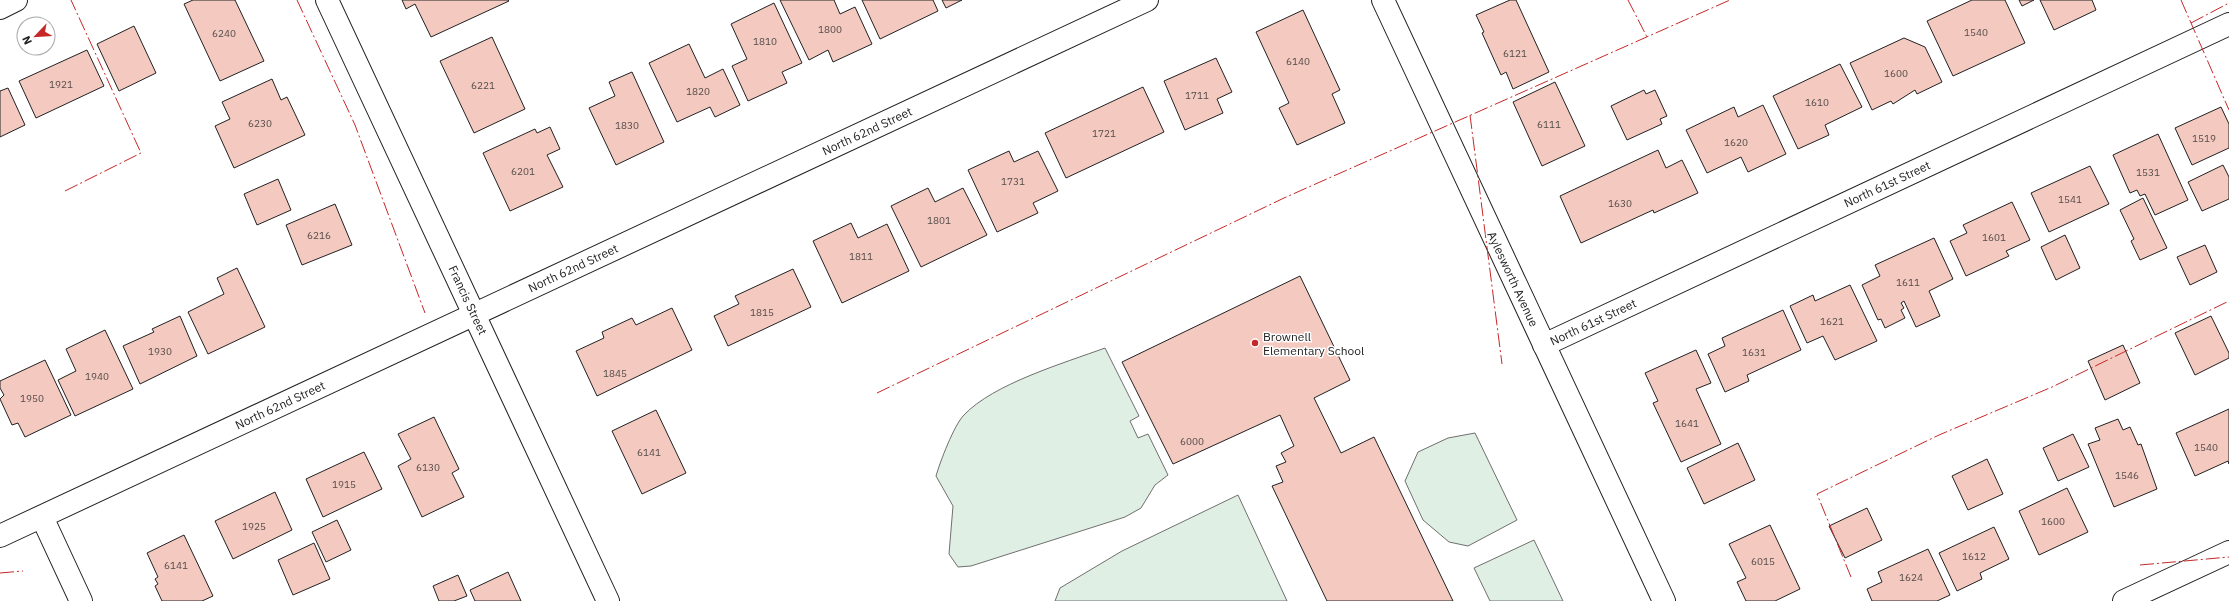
<svg xmlns="http://www.w3.org/2000/svg" width="2229" height="601" font-family="'IBM Plex Sans',sans-serif">
<style>
.green{fill:#e0efe3;stroke:#6f6f6f}
.building{fill:#f3c9c0;stroke:#222}
.lines{fill:none;stroke-linecap:round;stroke-linejoin:round}
.minor-casing{stroke:#222;stroke-width:24}
.minor{stroke:#fff;stroke-width:22}
.power{stroke:#c62828;stroke-width:1;stroke-dasharray:14 3 2 3;stroke-linecap:butt}
.poi-dot{fill:#c62828;stroke:#fff;stroke-width:1.5}
.labels{text-anchor:middle;dominant-baseline:central;stroke-width:3;stroke-linejoin:round;paint-order:stroke}
.number-label{font-size:10px;fill:#564c4a}
.street-label{font-size:12px;fill:#222;stroke:#fff}
.poi-label{font-size:12px;fill:#222;stroke:#fff;text-anchor:start}
</style>
<rect width="100%" height="100%" fill="#fff"/>
<g class="green">
<path d="M1105,348L1139,416L1130,421L1138,438L1148,434L1168,475L1155,485L1141,508L1125,517L971,566L958,567L949,554L953,506L936,476C940,462 954,425 964,415C993,384 1064,363 1105,348Z"/>
<path d="M1475,433L1517,520L1468,546L1449,542L1423,520L1405,481L1418,452L1448,438Z"/>
<path d="M1238,495L1287,601H1055L1060,588L1122,551Z"/>
<path d="M1534,540L1563,601H1490L1474,568Z"/>
</g>
<g class="building">
<path d="M193,0H235L264,61L220,81L184,4Z"/>
<path d="M402,0H508L509,1L431,37L415,4L406,9Z"/>
<path d="M780,0H834L840,14L855,7L872,44L833,62L828,50L809,60Z"/>
<path d="M862,0H933L938,11L880,39Z"/>
<path d="M942,0H962L946,8Z"/>
<path d="M1510,0H1516L1549,72L1513,89L1506,72L1501,75L1482,33L1484,32L1476,15Z"/>
<path d="M1972,0H2005L2025,43L1953,76L1927,21Z"/>
<path d="M2019,0H2034L2022,6Z"/>
<path d="M2040,0H2092L2096,10L2054,30Z"/>
<path d="M774,3L802,63L782,72L787,83L748,101L732,66L747,59L731,24Z"/>
<path d="M1303,10L1340,90L1332,94L1345,123L1297,145L1279,108L1289,103L1256,32Z"/>
<path d="M134,26L156,73L119,91L97,44Z"/>
<path d="M492,37L525,109L474,133L440,61Z"/>
<path d="M1904,38L1925,47L1942,82L1917,94L1915,90L1893,104L1891,101L1872,110L1850,63Z"/>
<path d="M689,44L705,78L723,69L740,105L715,117L710,107L677,122L649,63Z"/>
<path d="M87,50L104,86L36,118L19,81Z"/>
<path d="M1216,58L1232,92L1217,99L1223,113L1185,130L1164,81Z"/>
<path d="M1840,64L1862,107L1825,125L1829,135L1798,149L1773,96Z"/>
<path d="M632,72L664,142L616,165L589,108L615,96L609,82Z"/>
<path d="M272,79L281,100L287,97L305,135L234,168L215,126L230,119L222,102Z"/>
<path d="M1555,82L1585,146L1542,166L1513,102Z"/>
<path d="M1143,87L1164,132L1066,178L1045,133Z"/>
<path d="M8,88L25,125L0,137V91Z"/>
<path d="M1644,90L1646,94L1655,90L1667,116L1660,119L1662,124L1627,140L1611,106Z"/>
<path d="M1763,105L1786,154L1748,172L1741,157L1707,173L1686,130L1734,107L1738,117Z"/>
<path d="M2221,107L2229,124V148L2192,165L2175,128Z"/>
<path d="M550,127L560,149L547,155L563,187L510,211L483,153L535,129L537,133Z"/>
<path d="M2158,134L2188,200L2155,215L2145,194L2140,196L2137,190L2130,193L2113,155Z"/>
<path d="M1658,150L1666,168L1682,160L1698,193L1654,213L1653,210L1581,243L1560,196Z"/>
<path d="M1009,151L1014,162L1038,151L1058,191L1033,203L1038,213L997,232L968,170Z"/>
<path d="M2223,165L2229,177V199L2202,211L2188,182Z"/>
<path d="M2090,166L2109,204L2049,232L2031,193Z"/>
<path d="M278,179L291,210L257,225L244,194Z"/>
<path d="M928,188L935,202L963,188L987,235L921,267L891,206Z"/>
<path d="M2143,198L2167,248L2140,260L2131,241L2134,239L2120,210Z"/>
<path d="M2012,202L2030,240L2006,251L2009,256L1966,276L1950,241L1967,233L1963,225Z"/>
<path d="M335,204L352,245L302,265L286,225Z"/>
<path d="M851,223L858,238L887,224L909,271L842,303L813,241Z"/>
<path d="M2065,235L2080,268L2056,280L2041,247Z"/>
<path d="M1934,238L1953,279L1929,291L1940,316L1916,327L1904,301L1901,303L1904,308L1901,310L1905,318L1885,328L1881,319L1878,320L1862,285L1880,276L1875,265Z"/>
<path d="M2205,245L2217,272L2190,285L2177,257Z"/>
<path d="M237,268L265,327L208,354L188,312L224,294L217,278Z"/>
<path d="M793,269L811,307L728,346L714,316L739,304L735,296Z"/>
<path d="M1300,276L1350,380L1314,398L1341,453L1374,437L1453,601H1327L1272,486L1283,482L1276,466L1286,462L1281,453L1294,446L1280,415L1173,464L1122,362Z"/>
<path d="M1850,285L1877,341L1835,360L1823,336L1807,343L1790,306L1813,295L1815,301Z"/>
<path d="M672,308L692,350L597,396L576,351L604,338L602,332L632,318L636,325Z"/>
<path d="M1783,310L1801,350L1747,375L1749,381L1725,392L1708,354L1725,346L1722,338Z"/>
<path d="M180,316L197,356L140,384L123,346L154,332L152,329Z"/>
<path d="M2211,316L2229,353V358L2195,375L2175,333Z"/>
<path d="M105,330L133,389L75,416L58,380L76,371L66,349Z"/>
<path d="M2123,345L2140,383L2105,400L2088,361Z"/>
<path d="M1696,350L1711,383L1696,389L1721,444L1681,462L1653,403L1658,401L1645,373Z"/>
<path d="M45,360L71,415L25,437L18,423L12,425L0,399L4,395L0,388V381Z"/>
<path d="M2229,409V464L2228,461L2195,476L2176,433Z"/>
<path d="M656,410L686,473L642,494L612,431Z"/>
<path d="M434,417L459,469L452,473L464,497L422,517L398,466L411,459L398,434Z"/>
<path d="M2118,419L2123,430L2130,427L2138,445L2141,444L2157,489L2114,507L2088,444L2100,440L2095,428Z"/>
<path d="M2073,434L2089,467L2058,481L2043,448Z"/>
<path d="M1738,443L1755,480L1704,504L1687,468Z"/>
<path d="M364,452L382,489L323,517L306,479Z"/>
<path d="M1987,459L2003,494L1968,510L1952,476Z"/>
<path d="M2067,488L2088,532L2039,555L2019,511Z"/>
<path d="M275,492L292,530L233,559L215,521Z"/>
<path d="M1867,508L1882,540L1845,558L1829,526Z"/>
<path d="M337,520L351,550L326,562L312,532Z"/>
<path d="M1770,525L1800,589L1775,601H1746L1737,582L1746,578L1729,544Z"/>
<path d="M1994,527L2009,559L1980,573L1982,579L1957,591L1939,553Z"/>
<path d="M184,535L213,596L202,601H162L155,586L158,584L155,579L158,577L147,553Z"/>
<path d="M314,543L330,579L293,595L278,560Z"/>
<path d="M1928,549L1950,595L1937,601H1872L1867,589L1882,582L1878,572Z"/>
<path d="M508,572L521,601H475L470,590Z"/>
<path d="M458,575L467,596L454,601H439L433,586Z"/>
</g>
<g class="lines">
<defs>
<g id="minor">
<path d="M327,0L608,601"/>
<path d="M1383,0L1664,601"/>
<path d="M0,8L16,0"/>
<path d="M1544,345L2229,24"/>
<path d="M42,517L81,601"/>
<path d="M0,536L1147,0"/>
<path d="M2124,601L2229,552"/>
</g>
</defs>
<use href="#minor" class="minor-casing"/>
<use href="#minor" class="minor"/>
<g class="power">
<path d="M297,0L355,125L425,313"/>
<path d="M1628,0L1647,37"/>
<path d="M2181,0L2229,110"/>
<path d="M2191,23L2229,3"/>
<path d="M1470,115L1502,364"/>
<path d="M65,191L141,153L71,0"/>
<path d="M877,393L1284,198L1730,0"/>
<path d="M2140,565L2229,557"/>
<path d="M0,573L23,571"/>
<path d="M1851,577L1817,494L1939,435L2052,387L2229,301"/>
</g>
</g>
<circle class="poi-dot" cx="1255" cy="343" r="4"/>
<g class="labels">
<g class="number-label">
<text x="830" y="29">1800</text>
<text x="1976" y="32">1540</text>
<text x="224" y="33">6240</text>
<text x="765" y="41">1810</text>
<text x="1515" y="53">6121</text>
<text x="1298" y="61">6140</text>
<text x="1896" y="73">1600</text>
<text x="61" y="84">1921</text>
<text x="483" y="85">6221</text>
<text x="698" y="91">1820</text>
<text x="1197" y="95">1711</text>
<text x="1817" y="102">1610</text>
<text x="260" y="123">6230</text>
<text x="1549" y="124">6111</text>
<text x="627" y="125">1830</text>
<text x="1104" y="133">1721</text>
<text x="2204" y="138">1519</text>
<text x="1736" y="142">1620</text>
<text x="523" y="171">6201</text>
<text x="2148" y="172">1531</text>
<text x="1013" y="181">1731</text>
<text x="2070" y="199">1541</text>
<text x="1620" y="203">1630</text>
<text x="939" y="220">1801</text>
<text x="319" y="235">6216</text>
<text x="1994" y="237">1601</text>
<text x="861" y="256">1811</text>
<text x="1908" y="282">1611</text>
<text x="762" y="312">1815</text>
<text x="1832" y="321">1621</text>
<text x="160" y="351">1930</text>
<text x="1754" y="352">1631</text>
<text x="615" y="373">1845</text>
<text x="97" y="376">1940</text>
<text x="32" y="398">1950</text>
<text x="1687" y="423">1641</text>
<text x="1192" y="441">6000</text>
<text x="2206" y="447">1540</text>
<text x="649" y="452">6141</text>
<text x="428" y="467">6130</text>
<text x="2127" y="475">1546</text>
<text x="344" y="484">1915</text>
<text x="2053" y="521">1600</text>
<text x="254" y="526">1925</text>
<text x="1974" y="556">1612</text>
<text x="1763" y="561">6015</text>
<text x="176" y="565">6141</text>
<text x="1911" y="577">1624</text>
</g>
<g class="street-label">
<text transform="translate(867 131) rotate(-25)">North 62nd Street</text>
<text transform="translate(1887 184) rotate(-25)">North 61st Street</text>
<text transform="translate(573 268) rotate(-25)">North 62nd Street</text>
<text transform="translate(1513 279) rotate(65)">Aylesworth Avenue</text>
<text transform="translate(468 300) rotate(65)">Francis Street</text>
<text transform="translate(1593 322) rotate(-25)">North 61st Street</text>
<text transform="translate(280 405) rotate(-25)">North 62nd Street</text>
</g>
<g class="poi-label">
<text x="1263" y="336">Brownell<tspan x="1263" dy="14">Elementary School</tspan></text>
</g>
</g>
<g transform="translate(36 36) rotate(245)"><circle r="19" fill="#ffffff" stroke="#a7a7a7"/>
<path d="M0-3L7 15L0 10L-7 15Z" fill="#c62828"/>
<text y="-6" font-size="11" font-weight="bold" text-anchor="middle" fill="#222222">N</text>
</g>
</svg>
